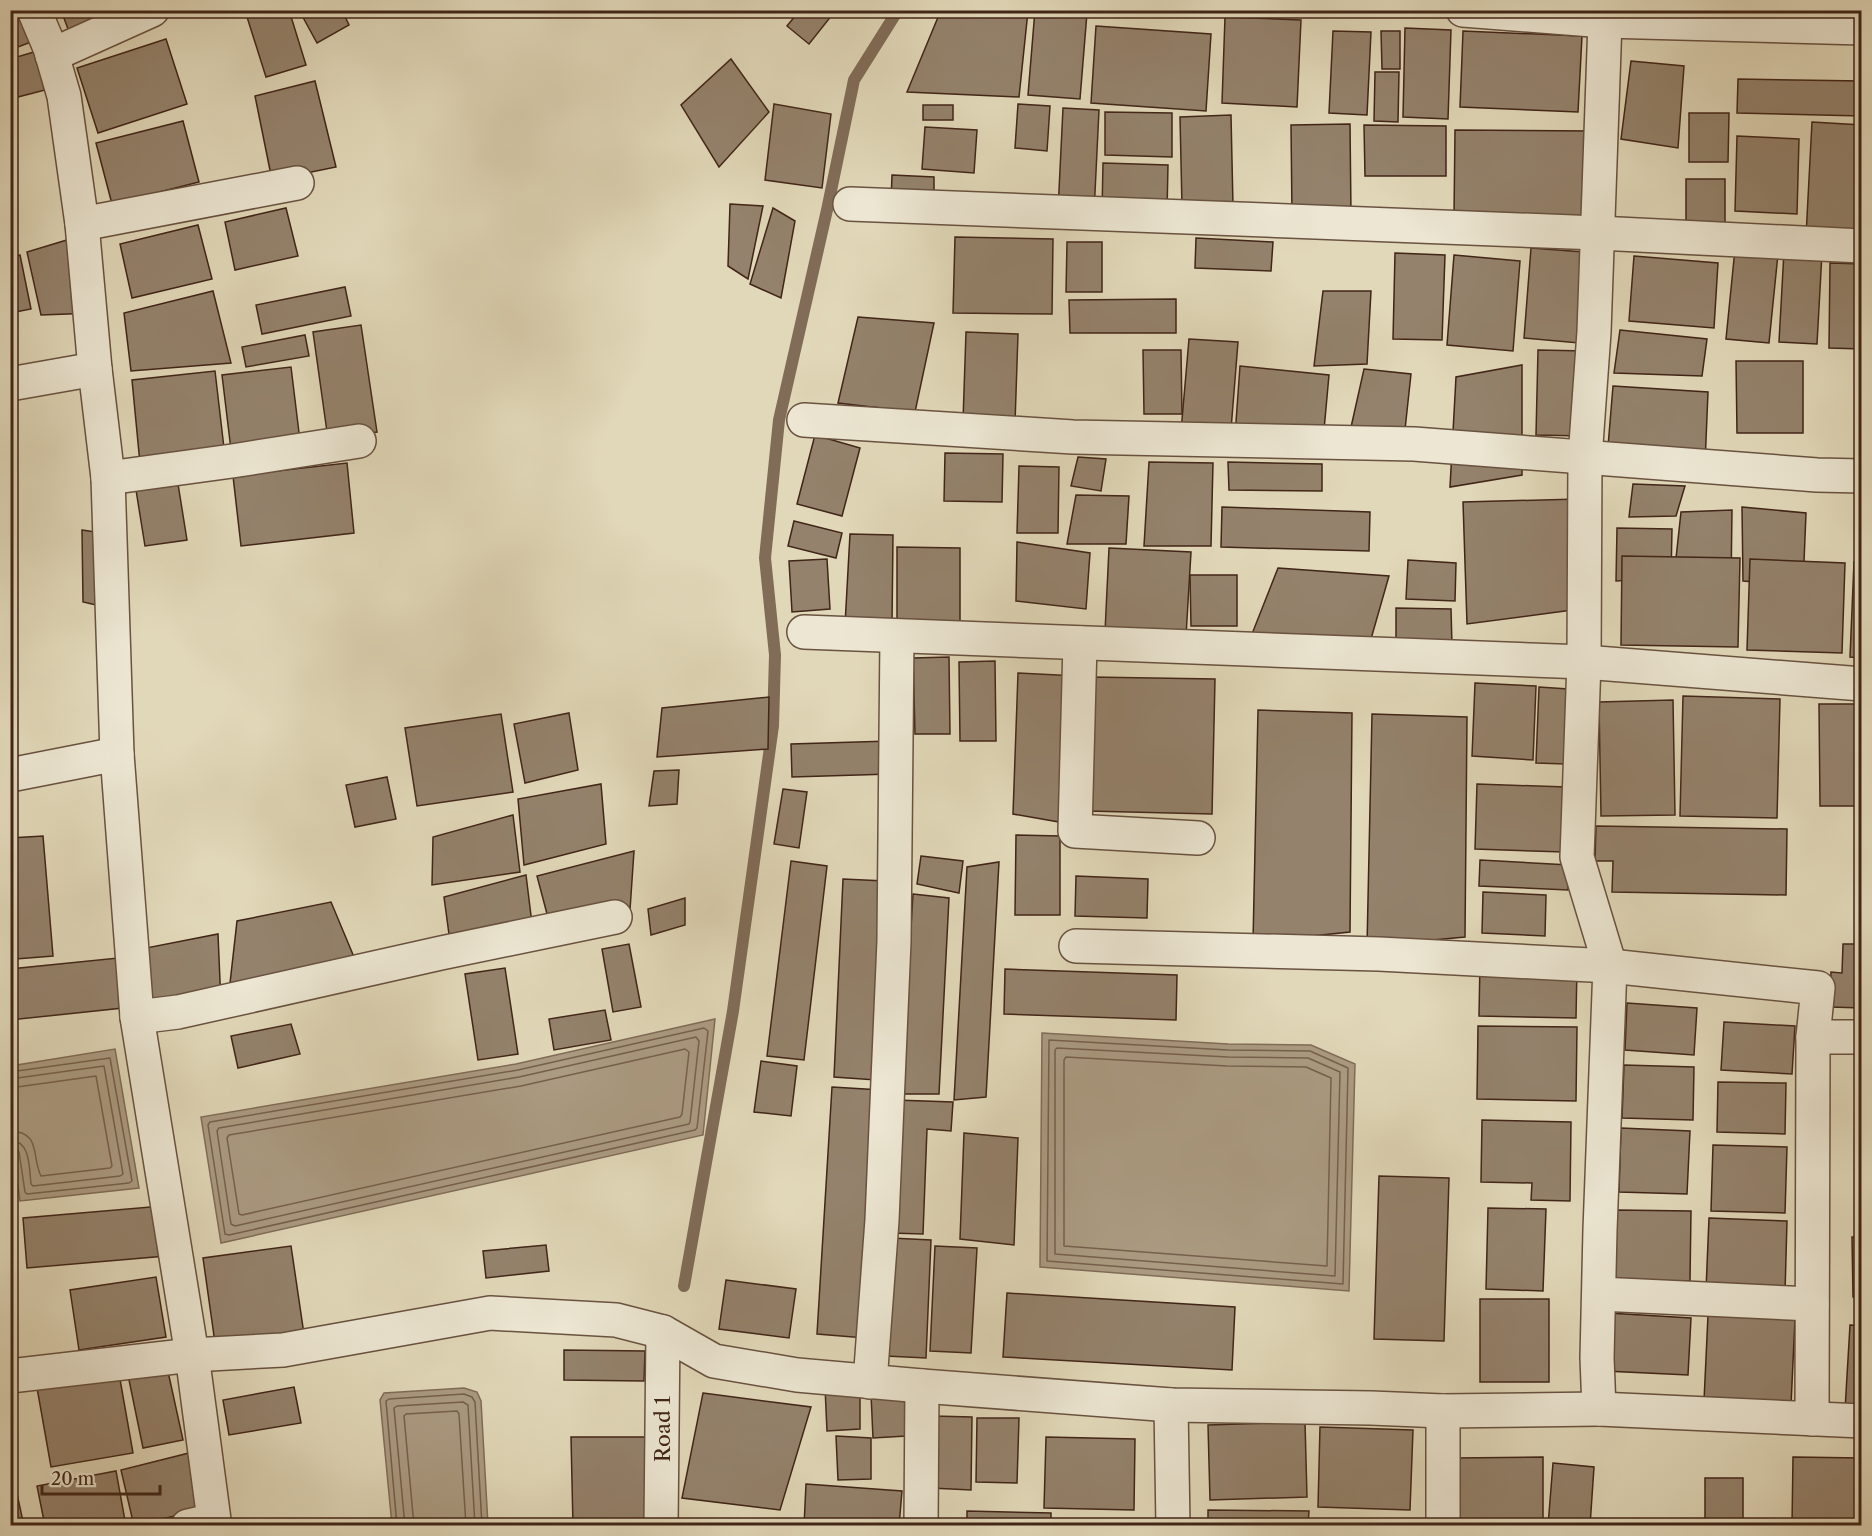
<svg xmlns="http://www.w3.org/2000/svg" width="1872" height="1536" font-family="'Libre Caslon Text',serif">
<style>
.water{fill:#ab9b82;stroke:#816c58;stroke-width:1.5}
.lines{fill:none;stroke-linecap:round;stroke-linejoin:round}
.shore{stroke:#76604d;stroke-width:1.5}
.stream{stroke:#816c58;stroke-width:12}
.building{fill:#94826c;stroke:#412518;stroke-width:1.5}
.minor-casing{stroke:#695240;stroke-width:36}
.minor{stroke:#ece6d2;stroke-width:33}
.labels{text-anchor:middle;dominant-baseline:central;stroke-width:6;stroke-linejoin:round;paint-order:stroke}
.street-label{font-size:21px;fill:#412518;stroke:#ece6d2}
</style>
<rect width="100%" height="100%" fill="#e1d8b9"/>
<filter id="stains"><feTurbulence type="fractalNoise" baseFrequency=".00333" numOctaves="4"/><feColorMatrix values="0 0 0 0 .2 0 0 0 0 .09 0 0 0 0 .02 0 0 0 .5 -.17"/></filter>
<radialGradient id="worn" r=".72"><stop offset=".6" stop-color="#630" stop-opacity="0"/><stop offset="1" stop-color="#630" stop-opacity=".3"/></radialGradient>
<g class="water">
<path d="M715,1019L703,1135L221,1243L201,1117L516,1064Z"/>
<path d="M1042,1033L1228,1044L1311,1045L1355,1064L1349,1291L1040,1267Z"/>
<path d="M115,1049L139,1188L20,1201L11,1134V1066Z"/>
<path d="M464,1388L477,1392L481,1401L488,1525H392L380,1400L384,1393Z"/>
</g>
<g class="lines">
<g class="shore">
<path d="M704,1028L708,1031L697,1128L695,1130L229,1235L225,1234L208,1125L210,1122L518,1070Z"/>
<path d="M696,1037L699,1041L690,1122L689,1124L235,1226L231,1224L217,1131L219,1128L519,1077Z"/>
<path d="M1049,1040L1228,1050L1310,1051L1348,1068L1343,1284L1047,1261Z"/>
<path d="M1057,1048L1228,1057L1308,1058L1340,1072L1335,1276L1055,1254V1050Z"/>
<path d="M685,1049L689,1052L682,1114L680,1117L242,1215L239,1214L227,1138L229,1135L521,1086Z"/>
<path d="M1066,1057L1227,1066L1306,1067L1331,1078L1327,1266L1064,1246V1060Z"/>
<path d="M10,1072L110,1058L132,1181L129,1183L27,1194L25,1192L19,1152L16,1148L10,1147"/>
<path d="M10,1079L104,1066L123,1174L120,1176L33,1186L31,1184C29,1168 31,1141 10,1140"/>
<path d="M10,1088L96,1076L112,1166L110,1168L41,1176C31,1157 42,1132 10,1131"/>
<path d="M397,1526L386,1401L389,1399L464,1394L472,1397L475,1402L482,1526"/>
<path d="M405,1526L394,1408L397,1406L463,1402L468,1405L475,1526"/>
<path d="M414,1526L404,1416L406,1414L457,1411L459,1414L466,1526"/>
</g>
<path class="stream" d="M684,1286L733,1011L773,726L775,655L765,558L779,420L827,210L854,80L898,10"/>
</g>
<g class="building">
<path d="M10,10H25L39,39L10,50Z"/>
<path d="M61,10H128L72,40Z"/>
<path d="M267,10H289L306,65L266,77L247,17Z"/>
<path d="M299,10H342L349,25L317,43Z"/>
<path d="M800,10H836L809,44L787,26Z"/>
<path d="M941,10L1028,11L1019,97L907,92Z"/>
<path d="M1035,10L1087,13L1080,99L1028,95Z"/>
<path d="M1225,17L1301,20L1297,107L1222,103Z"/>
<path d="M1096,26L1211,34L1206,111L1091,103Z"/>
<path d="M1405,28L1451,30L1448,119L1403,117Z"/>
<path d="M1333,31L1371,32L1367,115L1329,113Z"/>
<path d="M1381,31H1400V69H1382Z"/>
<path d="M1463,31L1582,36L1578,112L1460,107Z"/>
<path d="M166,39L187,104L98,133L77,68Z"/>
<path d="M34,52L45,90L14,98L10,85V59Z"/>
<path d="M731,59L769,112L719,167L681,105Z"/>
<path d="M1631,61L1684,66L1678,148L1621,139Z"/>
<path d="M1375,72H1399L1398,122L1374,121Z"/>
<path d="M1738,79L1862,81V116L1737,113Z"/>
<path d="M315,81L336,167L272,180L255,96Z"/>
<path d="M774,104L831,114L822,188L765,180Z"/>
<path d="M1018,104L1050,106L1047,151L1015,148Z"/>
<rect x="923" y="105" width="30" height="15"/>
<path d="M1063,108L1099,110L1094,213L1058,211Z"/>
<path d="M1105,112L1172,113V157L1105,155Z"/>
<path d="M1689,113H1729L1728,162H1689Z"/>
<path d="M1231,115L1233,206L1182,207L1180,117Z"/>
<path d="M183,121L199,182L112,204L96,143Z"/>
<path d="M1812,122L1862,125V240L1806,236Z"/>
<path d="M1350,124L1351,214L1292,215L1291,125Z"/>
<path d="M1364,125L1446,126V176H1365Z"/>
<path d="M925,127L977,130L974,173L922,169Z"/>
<path d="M1455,130L1594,131L1595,217L1454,216Z"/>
<path d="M1737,136L1799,139L1797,214L1735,211Z"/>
<path d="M1103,163L1168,165L1167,212L1102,211Z"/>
<path d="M892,175L934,177V203L891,202Z"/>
<path d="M1686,179H1725V227L1686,228Z"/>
<path d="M730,204L763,206L748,279L728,266Z"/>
<path d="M286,208L298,256L235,270L225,222Z"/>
<path d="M773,208L795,221L781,298L750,284Z"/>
<path d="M198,225L212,279L132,298L120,244Z"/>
<path d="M80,236L94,313L41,315L27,252Z"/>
<path d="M955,237L1053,239L1052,314L953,313Z"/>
<path d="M1196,238L1273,242L1271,271L1195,268Z"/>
<path d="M1067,242H1102V292H1066Z"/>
<path d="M1531,248L1597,253L1590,344L1524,338Z"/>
<path d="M1735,249L1778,254L1769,343L1726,339Z"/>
<path d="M1784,251L1822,253L1817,344L1779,342Z"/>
<path d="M1395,253L1445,255L1442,340L1393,339Z"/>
<path d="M20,255L31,309L10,313V256Z"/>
<path d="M1454,255L1520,261L1513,351L1447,345Z"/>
<path d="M1634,256L1718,263L1714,328L1629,321Z"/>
<path d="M1830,263L1862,264V349L1829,348Z"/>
<path d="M345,287L351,316L262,334L256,305Z"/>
<path d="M213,291L231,363L131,371L124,313Z"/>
<path d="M1323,291H1371L1367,364L1314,366Z"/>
<path d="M1176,299V333H1070L1069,300Z"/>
<path d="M858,317L934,323L915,412L838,403Z"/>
<path d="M361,325L377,432L328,439L313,332Z"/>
<path d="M1620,330L1707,339L1702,376L1614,373Z"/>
<path d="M966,332L1018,334L1015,423L963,421Z"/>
<path d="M305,335L309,356L246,367L242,347Z"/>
<path d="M1189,339L1238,342L1230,442L1180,443Z"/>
<path d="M1143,350H1181L1182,414H1144Z"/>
<path d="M1538,350L1586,351L1584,436L1536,435Z"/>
<path d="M1736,361H1803V433H1737Z"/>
<path d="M1522,365V475L1450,487L1456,377Z"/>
<path d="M1240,366L1329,375L1323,441L1235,436Z"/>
<path d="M291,367L301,449L232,458L222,375Z"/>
<path d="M1364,369L1411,374L1403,448L1347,445Z"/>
<path d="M215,371L226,465L141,474L132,380Z"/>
<path d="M1613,386L1708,392L1705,464L1607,459Z"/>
<path d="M815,435L860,448L842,516L797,504Z"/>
<path d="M945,453L1003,454L1002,502L944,501Z"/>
<path d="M1078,457L1106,459L1101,491L1071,486Z"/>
<path d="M1149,462L1213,463L1211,546H1144Z"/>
<path d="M1228,462L1322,464V491L1229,490Z"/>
<path d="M347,463L354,533L241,546L233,476Z"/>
<path d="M1019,466L1059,467L1058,533H1017Z"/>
<path d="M178,484L187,540L145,546L136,490Z"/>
<path d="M1633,484L1685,486L1676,516L1629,517Z"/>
<path d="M1076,495L1129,496L1126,544H1067Z"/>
<path d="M1578,499L1572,610L1467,624L1463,502Z"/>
<path d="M1222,507L1370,512L1369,551L1221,547Z"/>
<path d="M1742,507L1806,513L1803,586L1743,581Z"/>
<path d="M1732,510L1731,586H1673L1681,512Z"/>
<path d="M794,521L842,533L836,558L788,546Z"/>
<path d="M1617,528L1672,529L1671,578L1616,581Z"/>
<path d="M82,530L109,534L105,607L83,602Z"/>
<path d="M850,534L893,535L892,624L845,625Z"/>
<path d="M1017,542L1090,553L1086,609L1016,601Z"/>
<path d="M897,547L960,548V626H897Z"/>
<path d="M1109,548L1191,552L1186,636L1105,632Z"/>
<path d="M1622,556L1740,558L1738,647L1621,645Z"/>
<path d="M827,559L830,609L792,612L789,561Z"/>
<path d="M1750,559L1845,563L1842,653L1747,650Z"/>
<path d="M1408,560L1456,563L1455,601L1406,599Z"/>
<path d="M1854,562L1862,563V658L1850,657Z"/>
<path d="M1278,568L1389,576L1369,646L1250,639Z"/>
<path d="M1190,575H1237V626H1191Z"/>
<path d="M1396,608L1451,609L1452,645H1396Z"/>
<path d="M949,657L950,734H915L913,658Z"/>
<path d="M995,661L996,741H960L959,662Z"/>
<path d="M1018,673L1077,676L1065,823L1013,814Z"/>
<path d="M1090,677L1215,679L1212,814L1087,811Z"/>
<path d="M1475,683L1536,686L1533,760L1472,756Z"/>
<path d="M1539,687L1568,689L1565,764L1536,763Z"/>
<path d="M1683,696L1780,699L1777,818L1680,816Z"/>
<path d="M769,697L768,749L657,757L662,708Z"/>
<path d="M1673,700L1675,815L1601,816L1599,702Z"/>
<path d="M1819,704H1862V806H1820Z"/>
<path d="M1258,710L1352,713L1350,932L1253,942Z"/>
<path d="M569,713L578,770L525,783L514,724Z"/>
<path d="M501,714L513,792L417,806L405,728Z"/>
<path d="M1372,714L1467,717L1465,937L1367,946Z"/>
<path d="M890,741L891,774L792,777L791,744Z"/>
<path d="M679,770L677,804L649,806L654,771Z"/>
<path d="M387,777L396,819L355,827L346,785Z"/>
<path d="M601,784L606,844L524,865L518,799Z"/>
<path d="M1477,784L1566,787L1564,852L1475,849Z"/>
<path d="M783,789L807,792L799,848L774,844Z"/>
<path d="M513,815L520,872L432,885L433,837Z"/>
<path d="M1596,826L1787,829L1786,895L1612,892L1613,861H1595Z"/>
<path d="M1016,835L1060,836V915H1015Z"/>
<path d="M43,836L53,956L16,959L10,895V838Z"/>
<path d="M634,851L630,910L551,929L537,876Z"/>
<path d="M921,856L963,861L959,893L917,884Z"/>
<path d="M1480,860L1569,865L1568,890L1479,886Z"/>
<path d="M791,861L827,866L804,1060L767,1056Z"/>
<path d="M999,862L986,1097L954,1100L967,867Z"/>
<path d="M526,875L534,940L453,964L444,897Z"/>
<path d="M1076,876L1148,879L1147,918L1075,916Z"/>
<path d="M843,879L885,881L876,1080L834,1077Z"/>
<path d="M1483,892L1546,895L1545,936L1482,933Z"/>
<path d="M913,894L949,898L939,1094H901Z"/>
<path d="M685,898V925L651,935L648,909Z"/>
<path d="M331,902L359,969L228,1001L237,921Z"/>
<path d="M218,934L221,1005L150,1011L146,948Z"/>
<path d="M629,944L641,1007L613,1012L602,949Z"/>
<path d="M1843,944H1862V1008L1830,1007L1831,972L1842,973Z"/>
<path d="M118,958L123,1008L10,1020V969Z"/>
<path d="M1480,963L1577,966L1576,1018L1479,1016Z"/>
<path d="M505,968L518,1054L478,1060L465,974Z"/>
<path d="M1005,969L1177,975L1176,1020L1004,1014Z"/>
<path d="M1627,1003L1697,1008L1694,1055L1625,1050Z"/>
<path d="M605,1010L611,1040L554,1050L549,1019Z"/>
<path d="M1724,1022L1795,1026L1792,1074L1721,1070Z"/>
<path d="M291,1024L300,1054L238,1068L231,1036Z"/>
<path d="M1478,1026L1577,1027L1576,1101L1477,1099Z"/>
<path d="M1861,1048H1862V1099H1857Z"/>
<path d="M761,1061L797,1066L791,1116L754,1112Z"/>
<path d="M1624,1065L1694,1067L1693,1120L1622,1118Z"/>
<path d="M1718,1082L1786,1083L1785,1134L1717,1132Z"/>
<path d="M832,1087L881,1090L865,1338L817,1334Z"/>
<path d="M895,1100L953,1102L951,1131L927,1129L923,1234L890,1233Z"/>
<path d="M1482,1120L1571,1122L1570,1201L1531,1200L1532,1183L1481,1182Z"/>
<path d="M1621,1128L1690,1131L1687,1194L1619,1192Z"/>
<path d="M964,1133L1018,1138L1014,1245L960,1239Z"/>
<path d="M1713,1145L1787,1147L1785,1213L1711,1211Z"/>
<path d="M1379,1176L1449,1178L1444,1341L1374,1339Z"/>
<path d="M162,1206L166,1256L27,1268L23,1218Z"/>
<path d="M1488,1208L1546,1209L1543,1291L1486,1289Z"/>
<path d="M1616,1210L1691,1211L1690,1281L1615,1280Z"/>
<path d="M1709,1218L1787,1221L1785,1293L1706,1290Z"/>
<path d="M1852,1237H1862V1297H1853Z"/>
<path d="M891,1238L931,1240L926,1358L886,1356Z"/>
<path d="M546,1245L549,1271L486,1278L483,1251Z"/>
<path d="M291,1246L305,1341L216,1350L203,1258Z"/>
<path d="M935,1246L977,1248L971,1353L930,1351Z"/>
<path d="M156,1277L166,1337L79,1350L70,1290Z"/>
<path d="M726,1280L796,1289L789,1338L719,1329Z"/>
<path d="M1007,1293L1235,1307L1232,1370L1003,1357Z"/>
<rect x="1480" y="1299" width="69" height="83"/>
<path d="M1608,1313L1691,1318L1688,1375L1605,1371Z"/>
<path d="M1708,1315L1795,1319L1791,1405L1704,1401Z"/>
<path d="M1850,1325L1862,1326V1410H1845Z"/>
<path d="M564,1350L645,1351L644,1381L564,1380Z"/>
<path d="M167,1367L183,1440L143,1448L128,1375Z"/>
<path d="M118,1368L133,1453L51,1467L36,1382Z"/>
<path d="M294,1387L301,1423L229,1435L223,1400Z"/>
<path d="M825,1387L860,1389V1429L827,1431Z"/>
<path d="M703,1393L811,1407L780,1510L682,1498Z"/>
<path d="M871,1394L906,1396V1436L873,1438Z"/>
<path d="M933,1416L972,1417L971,1490L931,1488Z"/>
<path d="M977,1418H1019L1017,1483L976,1482Z"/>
<path d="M1305,1422L1307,1497L1210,1500L1208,1425Z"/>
<path d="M1320,1427L1413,1430L1410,1510L1318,1507Z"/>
<path d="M836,1436L871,1438V1479L838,1480Z"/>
<path d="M571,1437H654L655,1526H573Z"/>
<path d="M1046,1437L1135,1439L1134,1510L1044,1508Z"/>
<path d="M189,1453L203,1509L134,1526L121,1470Z"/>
<path d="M1543,1457V1521L1457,1522L1456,1458Z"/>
<path d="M1793,1457L1862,1458L1861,1526H1792Z"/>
<path d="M1553,1463L1594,1467L1590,1526H1548Z"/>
<path d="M116,1471L126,1526H45L37,1486Z"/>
<rect x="1705" y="1478" width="38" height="48"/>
<path d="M10,1480H14L24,1526H10Z"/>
<path d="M806,1484L902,1491L899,1526H804Z"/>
<path d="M1208,1510L1309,1511L1308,1526H1208Z"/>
<path d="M967,1511L1051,1513V1526H967Z"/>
<path d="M1319,1522L1414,1523V1526H1319Z"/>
</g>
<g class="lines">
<defs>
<g id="minor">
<path d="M34,10L50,48L64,96L82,224L95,369L108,478L117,754L137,1017L192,1355L214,1520L188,1526"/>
<path d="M1463,10L1605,21L1862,28"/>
<path d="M52,55L152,10"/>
<path d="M850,204L1598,233L1862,246"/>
<path d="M82,224L297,183"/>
<path d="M10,384L95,369"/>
<path d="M804,420L1073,437L1414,444L1817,475L1862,476"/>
<path d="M108,478L232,461L359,441"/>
<path d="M804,632L1584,662L1862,684"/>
<path d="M1080,643L1075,831L1198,838"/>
<path d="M10,775L117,754"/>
<path d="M1076,946L1379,954L1610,966L1818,988L1813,1037H1862"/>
<path d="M137,1017L178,1012L441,953L615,917"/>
<path d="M1599,1294L1812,1304"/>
<path d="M10,1376L192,1355L283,1350L490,1313L616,1320L663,1332L714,1361L797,1375L922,1386L1171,1405L1371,1408L1443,1411L1599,1409L1597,1358L1600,1230L1610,966L1577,857L1584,662L1585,458L1594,332L1605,21L1607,10"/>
<path d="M870,1382L882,1220L894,941L897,636"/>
<path d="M1171,1405L1173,1526"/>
<path d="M1599,1409L1862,1421"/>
<path d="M1443,1411V1526"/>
<path d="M1812,1419L1813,1037"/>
<path d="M661,1526L663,1332"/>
<path d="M921,1526L922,1386"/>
</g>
</defs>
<use href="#minor" class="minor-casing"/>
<use href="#minor" class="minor"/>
</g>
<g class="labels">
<g class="street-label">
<text transform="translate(662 1429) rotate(-90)">Road 1</text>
</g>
</g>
<rect width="1872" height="1536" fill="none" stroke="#e1d8b9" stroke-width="36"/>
<rect x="12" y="12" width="1848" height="1512" fill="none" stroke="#412518" stroke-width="3"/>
<rect x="18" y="18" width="1836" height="1500" fill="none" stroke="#412518" stroke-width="1.5"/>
<path d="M42 1485v9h118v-9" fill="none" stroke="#412518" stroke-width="3"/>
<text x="51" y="1485" font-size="18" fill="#412518" stroke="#ece6d2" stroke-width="4.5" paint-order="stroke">20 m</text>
<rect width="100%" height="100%" filter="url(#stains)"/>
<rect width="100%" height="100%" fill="url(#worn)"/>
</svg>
